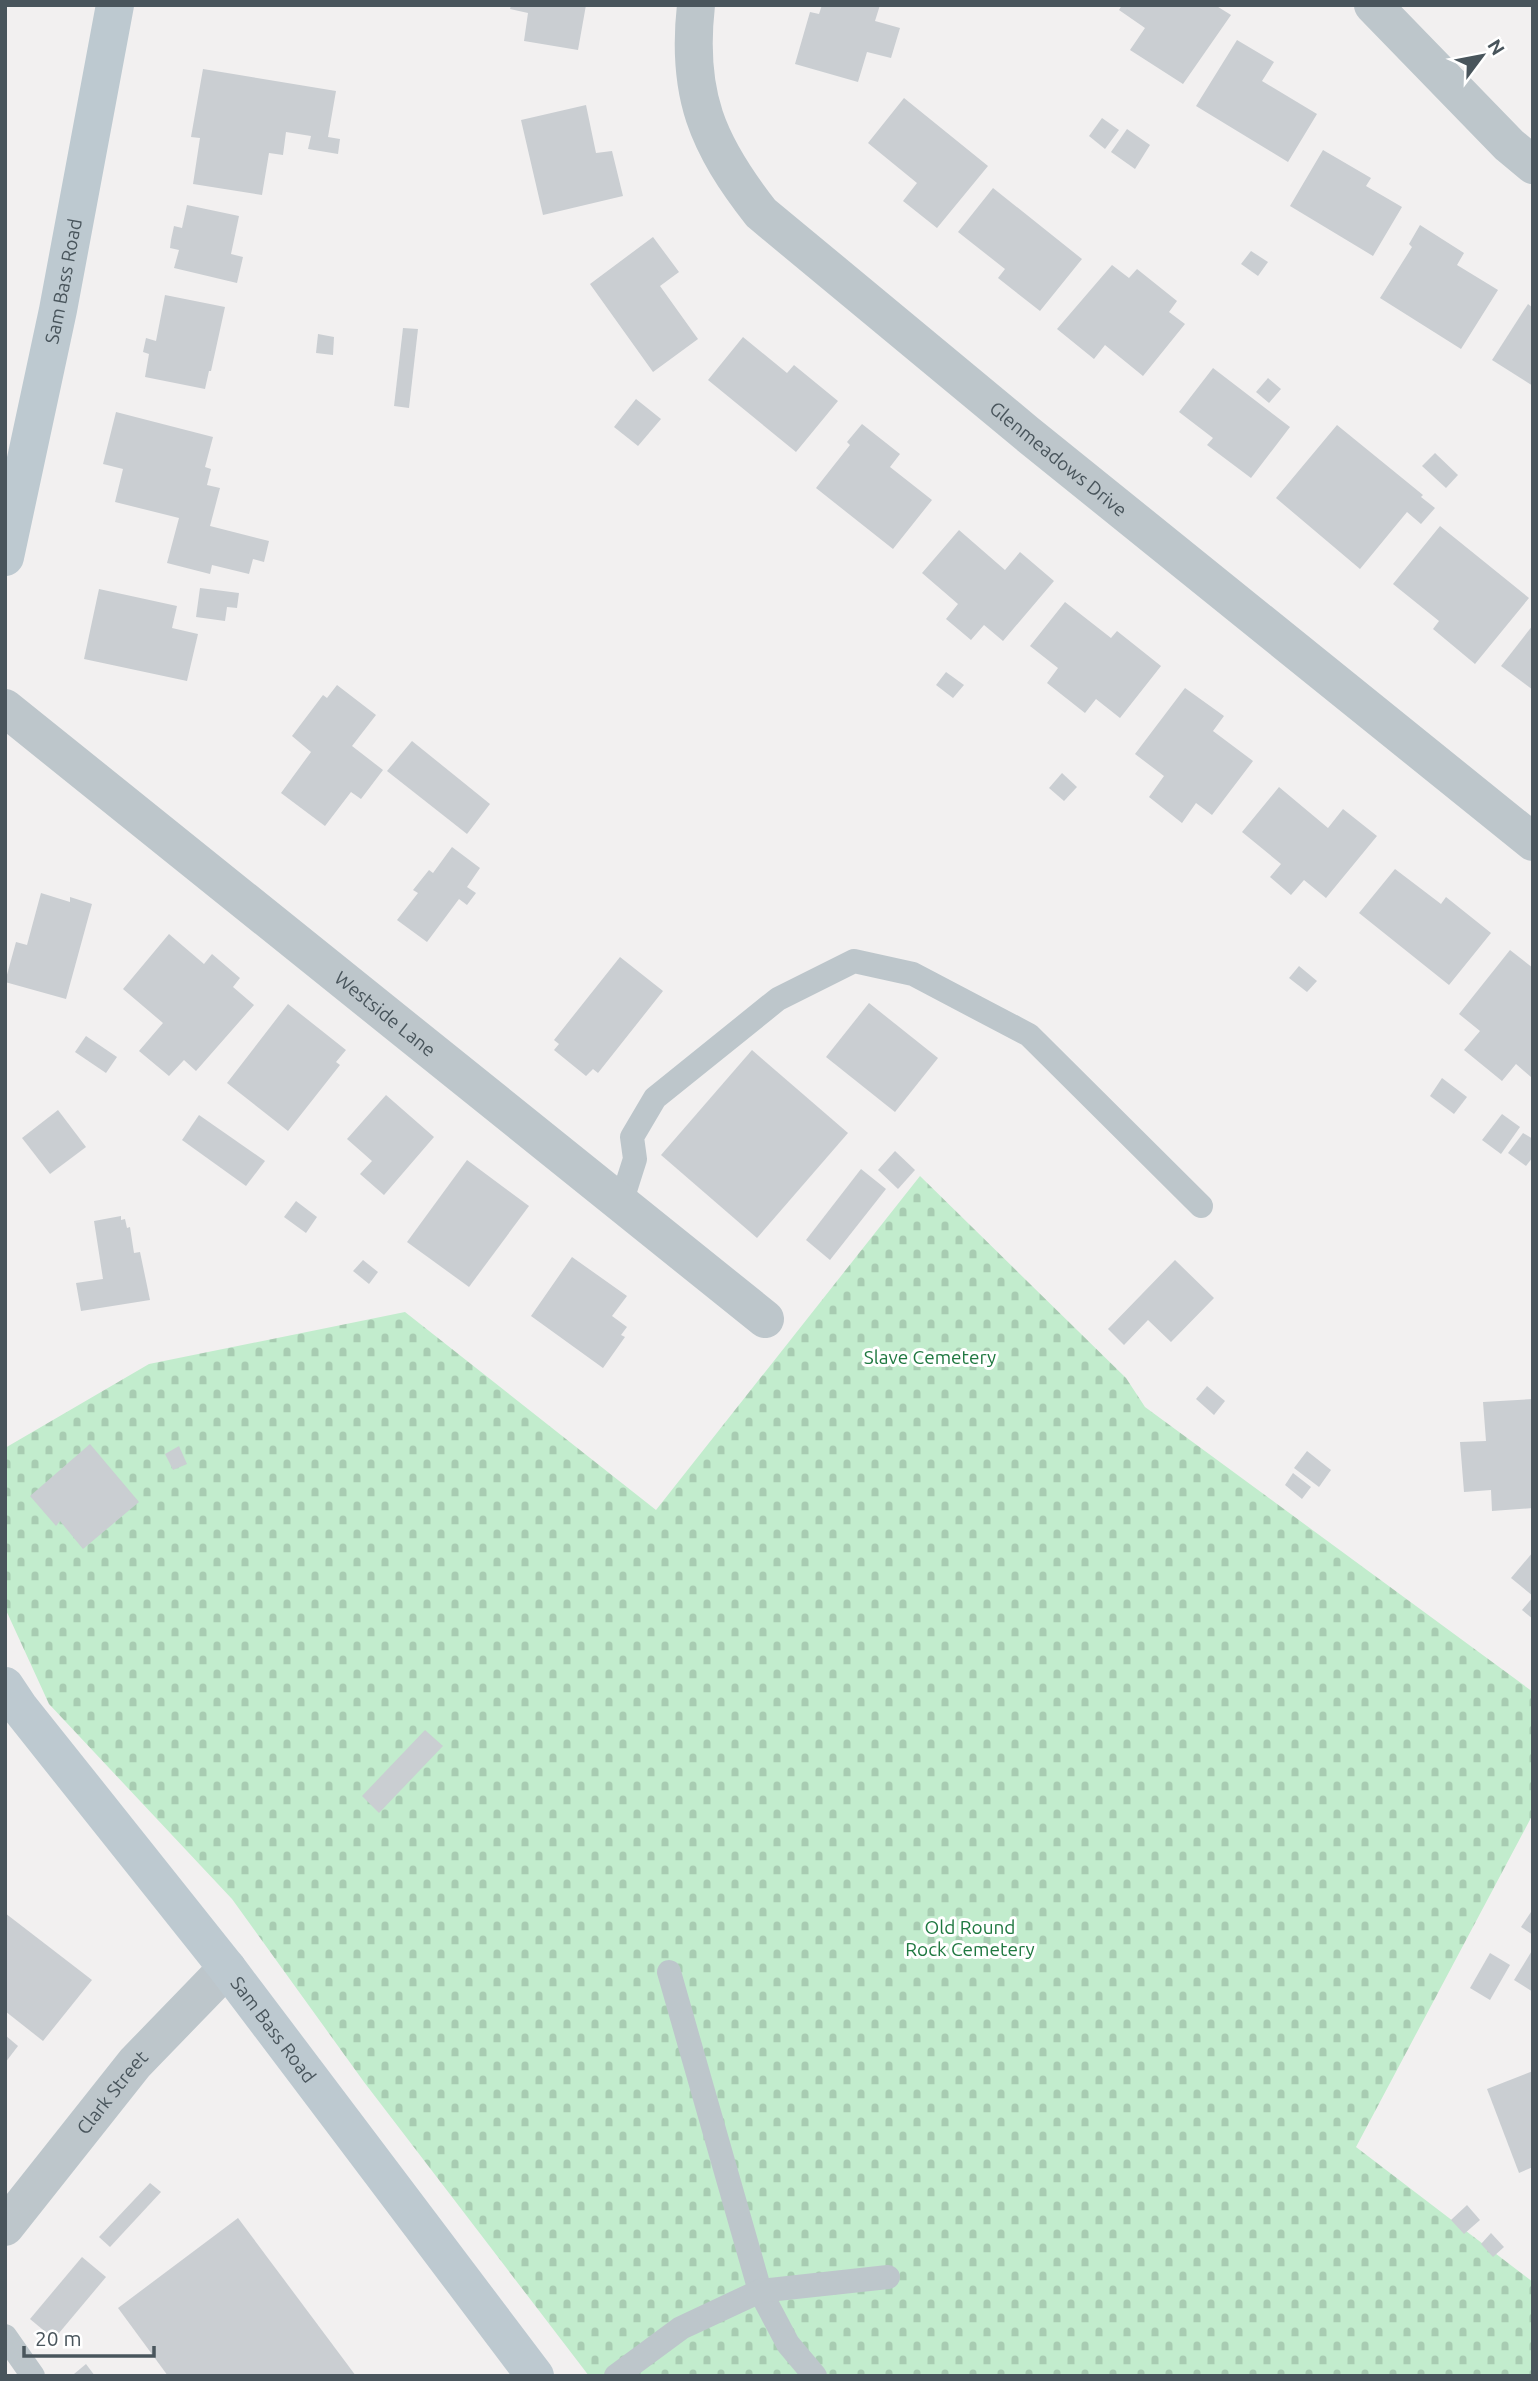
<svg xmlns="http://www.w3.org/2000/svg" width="1538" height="2381" font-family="Ubuntu,sans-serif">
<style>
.cemetery{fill:url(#cemetery-stones)}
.building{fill:#caced2}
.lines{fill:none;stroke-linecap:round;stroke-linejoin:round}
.service{stroke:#bdc6cb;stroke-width:24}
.minor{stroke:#bdc6cb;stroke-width:38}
.secondary{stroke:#bdc9d0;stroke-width:38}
.labels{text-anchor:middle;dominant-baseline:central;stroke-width:6;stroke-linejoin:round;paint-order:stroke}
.street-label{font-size:19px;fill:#49555c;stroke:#fff}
.park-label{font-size:19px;fill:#1f7840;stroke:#fff}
</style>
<defs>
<pattern id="cemetery-stones" width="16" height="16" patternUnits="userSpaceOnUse" patternTransform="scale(1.75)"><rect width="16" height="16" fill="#c2eccd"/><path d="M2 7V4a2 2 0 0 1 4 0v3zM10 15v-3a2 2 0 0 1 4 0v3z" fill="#a8ccb2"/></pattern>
</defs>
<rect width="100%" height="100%" fill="#f2f0f0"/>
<path class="cemetery" d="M920,1176L1126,1378L1145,1407L1533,1692V1814L1356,2147L1533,2282V2376H589L364,2082L232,1899L49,1704L5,1608V1448L149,1364L405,1312L656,1510Z"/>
<g class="building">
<path d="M511,5H586L578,50L524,41L528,13L510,9Z"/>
<path d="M822,5H880L875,21L900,28L891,58L867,52L858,82L795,64L810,12L819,14Z"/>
<path d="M1122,5H1215L1231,15L1183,84L1130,50L1145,28L1119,10Z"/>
<path d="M1237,40L1274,62L1262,81L1317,114L1288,162L1196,106Z"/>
<path d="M203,69L336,91L328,137L340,139L338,154L308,149L311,136L286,132L283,155L269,153L262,195L193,184L200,138L191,137Z"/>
<path d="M904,98L988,166L937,228L903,201L917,183L868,143Z"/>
<path d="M586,105L596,153L612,151L623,196L543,215L521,120Z"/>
<path d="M1102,118L1119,130L1105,149L1089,136Z"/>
<path d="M1127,129L1150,145L1135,169L1111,152Z"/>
<path d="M1323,150L1371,178L1366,186L1402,207L1373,256L1290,206Z"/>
<path d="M993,188L1082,259L1040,311L998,278L1005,269L958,232Z"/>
<path d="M187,205L239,216L231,254L243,257L237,283L174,268L179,250L170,248L171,240L174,226L182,228Z"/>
<path d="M1420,225L1464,253L1457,265L1498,290L1461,349L1380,298L1412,247L1409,244Z"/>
<path d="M653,237L679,272L660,286L698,339L653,372L590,284Z"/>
<path d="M1251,251L1268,262L1258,276L1241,264Z"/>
<path d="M1112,265L1129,278L1137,269L1177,301L1169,312L1185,324L1143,376L1105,345L1094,359L1057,329Z"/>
<path d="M165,295L225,307L211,371H209L205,389L145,377L149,354L143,352L146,338L156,341Z"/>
<path d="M1528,304L1533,308V386L1492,360Z"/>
<path d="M403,328L418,329L409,408L394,406Z"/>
<path d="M318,334L334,337L333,355L316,353Z"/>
<path d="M743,337L787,373L794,365L838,401L796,452L708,380Z"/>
<path d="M1213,368L1290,427L1251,478L1207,445L1213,438L1179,412Z"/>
<path d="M1268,378L1281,389L1269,403L1256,392Z"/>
<path d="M636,399L661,419L638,446L614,427Z"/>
<path d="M116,412L213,437L205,467L211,469L207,485L220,488L210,526L269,541L264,562L253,559L249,574L212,565L210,574L167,563L179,518L115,502L123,469L103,464Z"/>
<path d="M862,424L900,454L890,467L932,500L893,549L816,488L850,445L847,442Z"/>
<path d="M1337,425L1423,495L1421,497L1435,508L1421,524L1407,512L1360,569L1276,498Z"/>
<path d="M1435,453L1458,475L1446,488L1422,466Z"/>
<path d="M1440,526L1529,598L1475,664L1433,629L1439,621L1393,584Z"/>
<path d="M959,530L1005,570L1020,552L1054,581L1003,641L984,625L971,640L946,619L958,604L922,573Z"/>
<path d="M200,588L239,593L237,608L227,607L225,621L196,617Z"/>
<path d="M99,589L177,606L172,628L198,634L187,681L84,659Z"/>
<path d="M1065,602L1111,638L1117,631L1161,666L1120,718L1096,699L1085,713L1047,683L1058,668L1030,646Z"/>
<path d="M1533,625V690L1501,666Z"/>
<path d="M946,672L964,685L953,698L936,685Z"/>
<path d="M337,685L376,715L352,746L383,770L361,799L351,792L325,826L281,793L311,752L292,736L323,695L327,698Z"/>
<path d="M1185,688L1224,716L1213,731L1253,761L1212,815L1196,803L1182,823L1149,797L1164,776L1135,754Z"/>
<path d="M412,741L490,804L467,834L387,771Z"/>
<path d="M1062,773L1077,787L1064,801L1049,788Z"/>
<path d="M1279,787L1328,828L1343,809L1377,836L1326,898L1304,880L1291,895L1270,877L1281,864L1242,832Z"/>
<path d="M452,847L480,868L467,887L476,893L467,905L459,899L427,942L397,920L418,893L413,890L429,870L433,873Z"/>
<path d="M1395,869L1441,904L1446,897L1491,933L1449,985L1359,913Z"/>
<path d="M41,893L70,902V897L92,904L66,999L5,982L16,942L27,945Z"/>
<path d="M169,934L204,964L212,954L240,978L233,987L254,1005L196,1071L184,1060L169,1076L139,1051L163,1023L123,989Z"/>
<path d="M1510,950L1533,968V1075L1531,1077L1516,1064L1502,1081L1464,1050L1480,1031L1459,1014Z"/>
<path d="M620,957L663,991L598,1073L593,1069L586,1076L554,1050L559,1044L554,1040Z"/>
<path d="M1299,966L1317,981L1307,992L1289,978Z"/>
<path d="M869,1003L938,1058L895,1112L826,1057Z"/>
<path d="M288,1004L346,1050L336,1062L340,1065L288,1131L227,1083Z"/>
<path d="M86,1036L117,1057L106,1073L75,1052Z"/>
<path d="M752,1050L848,1133L757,1238L661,1155Z"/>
<path d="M1442,1078L1467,1097L1454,1114L1430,1096Z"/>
<path d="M386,1095L434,1137L384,1195L360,1174L372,1161L347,1139Z"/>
<path d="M58,1110L86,1147L50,1174L22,1138Z"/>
<path d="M1502,1114L1520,1127L1501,1154L1482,1140Z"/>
<path d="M199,1115L265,1161L246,1186L182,1140Z"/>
<path d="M1523,1133L1533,1139V1157L1526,1166L1508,1153Z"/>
<path d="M895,1151L915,1170L898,1189L878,1170Z"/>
<path d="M467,1160L529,1206L469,1287L407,1242Z"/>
<path d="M861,1169L886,1189L830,1260L806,1240Z"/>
<path d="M296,1201L317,1217L306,1233L284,1217Z"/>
<path d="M121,1216V1220L125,1219L127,1228L130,1227L134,1253L140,1252L150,1300L81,1311L76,1283L103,1279L94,1221Z"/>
<path d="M572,1257L627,1296L612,1316L627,1327L621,1335L625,1337L603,1368L531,1316Z"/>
<path d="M363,1260L378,1272L369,1284L353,1271Z"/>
<path d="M1175,1260L1214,1298L1171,1342L1148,1320L1124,1345L1108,1329Z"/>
<path d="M1207,1386L1225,1401L1214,1415L1196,1399Z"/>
<path d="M1533,1399V1508L1492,1511L1491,1490L1464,1492L1460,1442L1486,1441L1483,1402Z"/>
<path d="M90,1444L139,1502L83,1549L60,1521L56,1526L30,1496Z"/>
<path d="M179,1446L187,1464L173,1470L165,1454Z"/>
<path d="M1307,1451L1331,1470L1319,1487L1294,1468Z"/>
<path d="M1293,1473L1311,1487L1302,1499L1285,1485Z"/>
<path d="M1533,1552V1596L1511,1578Z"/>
<path d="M1533,1597V1619L1522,1610Z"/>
<path d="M425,1730L443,1746L379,1813L362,1796Z"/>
<path d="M1533,1909V1935L1521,1927Z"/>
<path d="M5,1913L92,1980L43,2041L5,2011Z"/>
<path d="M1533,1949V1992L1514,1980Z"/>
<path d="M1490,1953L1510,1965L1490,2000L1470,1988Z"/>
<path d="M5,2035L18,2046L5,2063Z"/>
<path d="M1533,2071V2167L1519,2173L1487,2089Z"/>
<path d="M150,2183L161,2192L110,2247L99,2237Z"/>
<path d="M1467,2205L1480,2220L1464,2234L1451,2220Z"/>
<path d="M238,2218L356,2376H168L118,2308Z"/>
<path d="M1491,2233L1504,2247L1493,2257L1481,2244Z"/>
<path d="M82,2257L106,2277L54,2339L30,2319Z"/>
<path d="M86,2364L95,2376H75L74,2374Z"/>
</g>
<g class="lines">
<g class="service">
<path d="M621,1203L635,1159L632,1137L655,1098L778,999L854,961L913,974L1029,1035L1201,1206"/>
<path d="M669,1972L760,2291L788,2344L815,2376"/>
<path d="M5,2336L33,2376"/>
<path d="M616,2376L681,2328L760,2291L888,2277"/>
</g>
<g class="minor">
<path id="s1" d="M696,5C686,94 707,144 761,213L1025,432L1533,842"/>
<path d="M1373,5L1509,145L1533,165"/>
<path id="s2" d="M5,708L765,1319"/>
<path id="s3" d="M5,2227L135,2063L227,1968"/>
</g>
<g class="secondary">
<path id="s4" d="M5,557L58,310L115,5"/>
<path id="s5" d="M5,1686L19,1707L227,1968L535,2376"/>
</g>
</g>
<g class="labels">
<g class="street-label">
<text stroke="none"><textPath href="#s4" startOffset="282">Sam Bass Road</textPath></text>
<text stroke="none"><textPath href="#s1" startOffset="611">Glenmeadows Drive</textPath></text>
<text stroke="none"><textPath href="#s2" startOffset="488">Westside Lane</textPath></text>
<text stroke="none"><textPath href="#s5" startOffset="436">Sam Bass Road</textPath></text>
<text stroke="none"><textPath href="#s3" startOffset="172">Clark Street</textPath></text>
</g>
<g class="park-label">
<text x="930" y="1357">Slave Cemetery</text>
<text x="970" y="1927">Old Round<tspan x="970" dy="22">Rock Cemetery</tspan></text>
</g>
</g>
<rect width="1538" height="2381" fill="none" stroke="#49555c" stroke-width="14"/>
<g transform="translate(1482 56) rotate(58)" stroke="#ffffff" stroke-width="5" paint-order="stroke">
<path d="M0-5L12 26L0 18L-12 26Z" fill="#49555c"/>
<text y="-10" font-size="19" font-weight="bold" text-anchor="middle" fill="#49555c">N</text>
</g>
<path d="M24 2346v10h130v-10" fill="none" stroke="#49555c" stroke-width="3.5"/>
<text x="35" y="2346" font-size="21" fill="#49555c" stroke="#ffffff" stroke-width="5" paint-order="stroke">20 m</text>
</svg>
